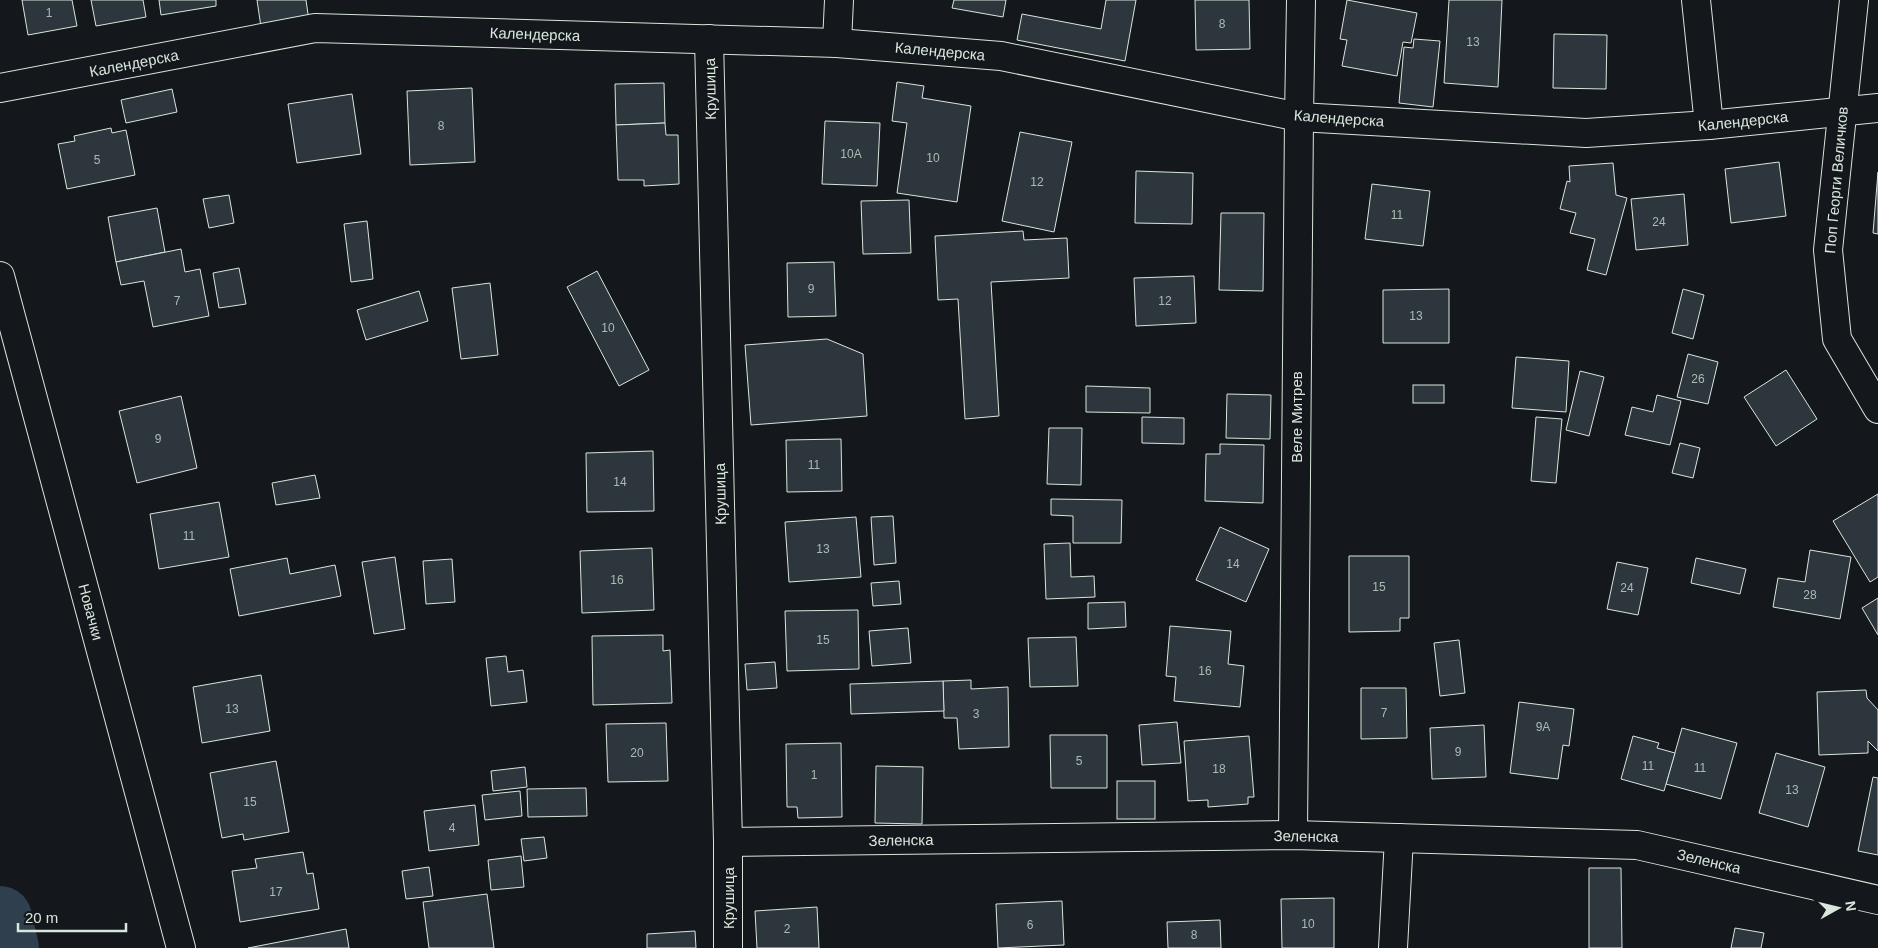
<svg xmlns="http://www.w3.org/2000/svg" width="1878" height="948" font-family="Helvetica,sans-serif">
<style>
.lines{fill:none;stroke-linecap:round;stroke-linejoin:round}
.river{stroke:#2f3f4d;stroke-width:64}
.building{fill:#2c363c;stroke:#d8e6dc}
.street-casing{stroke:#d8e6dc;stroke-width:30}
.street{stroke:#14181c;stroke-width:28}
.labels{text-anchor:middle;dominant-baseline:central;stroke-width:4;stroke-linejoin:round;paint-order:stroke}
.number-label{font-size:12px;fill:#adbab4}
.street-label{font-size:15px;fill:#d8e6dc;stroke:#14181c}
</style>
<rect width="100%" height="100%" fill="#14181c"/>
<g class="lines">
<path class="river" d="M0,918L7,948"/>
</g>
<g class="building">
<path d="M22,0H72L77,26L28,35Z"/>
<path d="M91,0H143L146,17L96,26Z"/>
<path d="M159,0H216V6L161,15Z"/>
<path d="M257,0H306L309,21L261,27Z"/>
<path d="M954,0H1006L1003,17L952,8Z"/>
<path d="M1106,0H1136L1125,61L1017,40L1022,14L1101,29Z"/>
<path d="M1195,0H1249L1250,49L1196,50Z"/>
<path d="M1347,0L1417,13L1411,43L1403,42L1397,76L1342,66L1347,40L1340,39Z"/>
<path d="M1449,0H1502L1498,87L1444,83Z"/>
<path d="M1554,34L1607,35L1606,89L1553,88Z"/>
<path d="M1414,39L1440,41L1433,107L1399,103L1404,47L1413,48Z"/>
<path d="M897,82L924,86L922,98L971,106L957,202L897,193L907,123L892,121Z"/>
<path d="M664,83L665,123L616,125L615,84Z"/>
<path d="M472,88L475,162L410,165L407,91Z"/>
<path d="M172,89L177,112L126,123L121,100Z"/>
<path d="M352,94L361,154L297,163L288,104Z"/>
<path d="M825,121L880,123L877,186L822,184Z"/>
<path d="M665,123L666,135H678L679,184L644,186V180H618L616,125Z"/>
<path d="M111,128L112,133L126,130L135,175L67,189L58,144L75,141L74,136Z"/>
<path d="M1020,132L1072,142L1054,232L1002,221Z"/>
<path d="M1779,162L1786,216L1731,223L1725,169Z"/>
<path d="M1613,163L1616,195L1627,198L1606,275L1587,270L1595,239L1570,233L1576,213L1560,209L1567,181L1570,182L1569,166Z"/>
<path d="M1136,171L1193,173L1192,224L1135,223Z"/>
<path d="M1878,172V234L1873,233Z"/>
<path d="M1372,184L1430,191L1423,246L1365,239Z"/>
<path d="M1684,194L1688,245L1636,250L1631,199Z"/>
<path d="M229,195L234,223L209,228L203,199Z"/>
<path d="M909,200L911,253L863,254L861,201Z"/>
<path d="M157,208L165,252L116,262L108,217Z"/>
<path d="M1221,213H1264L1263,291L1219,290Z"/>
<path d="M367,221L373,279L351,282L344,224Z"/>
<path d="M1023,231L1024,240L1067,238L1069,278L991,282L999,416L965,419L958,299L938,300L935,236Z"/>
<path d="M181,249L185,272L200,269L209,316L153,327L144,281L121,285L116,262Z"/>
<path d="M834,262L836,316L788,317L787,263Z"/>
<path d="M239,268L246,304L219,308L213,273Z"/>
<path d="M597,271L649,370L619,386L567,287Z"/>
<path d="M1194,276L1196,323L1136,326L1134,278Z"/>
<path d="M490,283L498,355L461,359L452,288Z"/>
<path d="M1449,289V343H1383V290Z"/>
<path d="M1683,289L1704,295L1693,339L1672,333Z"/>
<path d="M419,291L428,321L366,340L357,310Z"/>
<path d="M827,339L863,354L867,416L751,425L745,345Z"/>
<path d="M1688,354L1718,362L1708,404L1677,397Z"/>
<path d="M1516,357L1569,361L1566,412L1512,408Z"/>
<path d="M1786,370L1817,419L1776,446L1744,397Z"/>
<path d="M1580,371L1604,377L1589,436L1566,430Z"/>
<rect x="1413" y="385" width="31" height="18"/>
<path d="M1086,386L1150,388V413L1086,412Z"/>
<path d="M1227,394L1271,395L1270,439L1226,438Z"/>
<path d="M1657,395L1681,401L1670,445L1625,435L1632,407L1653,412Z"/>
<path d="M181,396L197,468L137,483L119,411Z"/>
<path d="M1142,417L1184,418V444L1142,443Z"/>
<path d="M1536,417L1562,419L1556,483L1531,481Z"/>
<path d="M1049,428H1082L1081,485L1047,484Z"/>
<path d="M841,439L842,491L787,492L786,440Z"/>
<path d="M1680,443L1700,448L1693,478L1672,473Z"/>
<path d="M1220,444L1264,445L1263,503L1205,501L1206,454H1220Z"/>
<path d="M653,451L654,511L587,512L586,453Z"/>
<path d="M315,475L320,498L276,505L272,483Z"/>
<path d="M1878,494V577L1870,582L1833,521Z"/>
<path d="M1051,499L1122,500L1121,543H1073V516L1051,515Z"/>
<path d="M219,502L229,557L159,569L150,514Z"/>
<path d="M893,516L896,563L874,565L871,517Z"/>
<path d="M856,517L861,577L789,582L785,522Z"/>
<path d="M1220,527L1269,549L1246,602L1196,580Z"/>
<path d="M1070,543L1071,577L1094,576L1095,597L1046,599L1044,544Z"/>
<path d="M652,548L654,610L582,613L580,551Z"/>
<path d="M1810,550L1851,557L1840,619L1773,607L1778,578L1805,582Z"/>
<path d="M1349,556H1409V618H1400V631L1349,632Z"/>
<path d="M395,557L405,629L374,634L362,562Z"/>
<path d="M287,558L290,574L335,565L341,596L239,616L230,569Z"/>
<path d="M1696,558L1746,569L1740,594L1691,583Z"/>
<path d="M452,559L455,602L426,604L423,561Z"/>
<path d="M1617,562L1648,568L1638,615L1607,609Z"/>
<path d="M899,581L901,604L873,606L871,583Z"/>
<path d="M1878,598V635L1862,608Z"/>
<path d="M1125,602L1126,627L1088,629V603Z"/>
<path d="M858,610L859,669L787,671L785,611Z"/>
<path d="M1170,626L1231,631L1228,664L1244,666L1240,707L1174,701L1176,677L1166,676Z"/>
<path d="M908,628L911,663L872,666L869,631Z"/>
<path d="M663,635V651L670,650L672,703L593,705L592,636Z"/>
<path d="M1076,637L1078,686L1030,687L1028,638Z"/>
<path d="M1459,640L1465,693L1440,696L1434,643Z"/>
<path d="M506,656L508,672L523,670L527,702L491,706L486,658Z"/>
<path d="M775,662L777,688L747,690L745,664Z"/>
<path d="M261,675L270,731L202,743L193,687Z"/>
<path d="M971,680V689L1008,687L1009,747L959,749L957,718H944L943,681Z"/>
<path d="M943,681L944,711L851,714L850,684Z"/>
<path d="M1361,688H1406L1407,738L1361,739Z"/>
<path d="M1866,690L1867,698L1878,710V751L1868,741V753L1819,755L1817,692Z"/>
<path d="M1519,702L1574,709L1569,746L1563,745L1558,779L1510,773Z"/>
<path d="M1177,722L1181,763L1142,765L1139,725Z"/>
<path d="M666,723L668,781L608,782L606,724Z"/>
<path d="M1484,725L1486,777L1432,779L1430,728Z"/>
<path d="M1682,728L1737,743L1721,799L1666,784Z"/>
<path d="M1050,735H1107V788H1051Z"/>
<path d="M1249,736L1254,797H1248V804L1208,807V800L1188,801L1184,741Z"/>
<path d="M1633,736L1659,743L1657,748L1675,753L1664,791L1621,779Z"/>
<path d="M841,743L842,817L798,818L797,807H787L786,744Z"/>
<path d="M1776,753L1825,767L1808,827L1759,813Z"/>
<path d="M276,761L289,832L244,840L243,834L222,838L210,773Z"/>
<path d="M876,766L923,767L922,824L875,823Z"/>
<path d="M525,767L527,787L493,791L491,771Z"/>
<path d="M1873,777L1878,778V855L1858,851Z"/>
<rect x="1117" y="781" width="38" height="38"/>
<path d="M586,788L587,816L528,817L527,789Z"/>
<path d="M520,791L522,816L485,820L482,795Z"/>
<path d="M475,805L479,845L429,851L424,811Z"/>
<path d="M544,837L547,858L524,861L521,839Z"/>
<path d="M303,852L307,874L313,873L319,909L240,922L232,871L257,868L255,859Z"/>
<path d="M521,856L524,887L491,890L488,860Z"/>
<path d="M429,867L433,896L406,899L402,871Z"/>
<path d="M1589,868H1621L1622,948H1589Z"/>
<path d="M487,894L494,948H429L423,902Z"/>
<path d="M1334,898V948H1282L1281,899Z"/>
<path d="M1062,901L1064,945L998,948L996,904Z"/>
<path d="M817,907L819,948H757L755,911Z"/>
<path d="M1220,920L1221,948H1168L1167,922Z"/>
<path d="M1735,928L1764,933L1761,948H1731Z"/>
<path d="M346,929L349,948H248Z"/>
<path d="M695,931L696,948H647V934Z"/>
</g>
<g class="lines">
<defs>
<g id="street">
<path d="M1696,0L1709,125"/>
<path d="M1854,0L1828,250L1837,339L1878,409"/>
<path d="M709,39L728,842V948"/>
<path d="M837,43L839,0"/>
<path d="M0,88L315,28L837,43L1001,56L1299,117L1586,133L1709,125L1878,108"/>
<path d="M0,276L181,948"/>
<path d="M1293,835L1299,117L1301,0"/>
<path d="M728,842L1293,835L1637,845L1878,900"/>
<path d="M1393,948L1399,838"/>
</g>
</defs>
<use href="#street" class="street-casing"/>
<use href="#street" class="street"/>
</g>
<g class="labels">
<g class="number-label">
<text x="49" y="13">1</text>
<text x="1222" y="24">8</text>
<text x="1473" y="42">13</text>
<text x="441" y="126">8</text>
<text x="851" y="154">10А</text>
<text x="933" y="158">10</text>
<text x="97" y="160">5</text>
<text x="1037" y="182">12</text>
<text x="1397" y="215">11</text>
<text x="1659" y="222">24</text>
<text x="811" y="289">9</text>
<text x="177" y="301">7</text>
<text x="1165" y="301">12</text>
<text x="1416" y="316">13</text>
<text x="608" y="328">10</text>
<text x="1698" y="379">26</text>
<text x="158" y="439">9</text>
<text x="814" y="465">11</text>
<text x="620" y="482">14</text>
<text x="189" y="536">11</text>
<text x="823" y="549">13</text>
<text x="1233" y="564">14</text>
<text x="617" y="580">16</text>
<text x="1379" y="587">15</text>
<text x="1627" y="588">24</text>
<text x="1810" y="595">28</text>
<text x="823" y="640">15</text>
<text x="1205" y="671">16</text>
<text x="232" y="709">13</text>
<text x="1384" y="713">7</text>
<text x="976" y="714">3</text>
<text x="1543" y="727">9А</text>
<text x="1458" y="752">9</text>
<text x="637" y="753">20</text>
<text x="1079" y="761">5</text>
<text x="1648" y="766">11</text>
<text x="1700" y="768">11</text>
<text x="1219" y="769">18</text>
<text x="814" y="775">1</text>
<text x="1792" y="790">13</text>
<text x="250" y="802">15</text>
<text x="452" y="828">4</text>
<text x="276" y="892">17</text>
<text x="1308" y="924">10</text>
<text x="1030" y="925">6</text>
<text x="787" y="929">2</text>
<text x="1194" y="935">8</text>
</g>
<g class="street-label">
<text transform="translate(535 34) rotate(2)">Календерска</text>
<text transform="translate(940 51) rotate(5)">Календерска</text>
<text transform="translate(134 63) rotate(-11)">Календерска</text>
<text transform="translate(710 89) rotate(-91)">Крушица</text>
<text transform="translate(1339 118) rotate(4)">Календерска</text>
<text transform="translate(1743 121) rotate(-6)">Календерска</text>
<text transform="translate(1836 180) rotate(-85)">Поп Георги Величков</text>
<text transform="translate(1296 417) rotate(-90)">Веле Митрев</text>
<text transform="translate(720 494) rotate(-91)">Крушица</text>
<text transform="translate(91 612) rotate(75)">Новачки</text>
<text transform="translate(1306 836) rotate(1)">Зеленска</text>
<text transform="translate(901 840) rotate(-1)">Зеленска</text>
<text transform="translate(1709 861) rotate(13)">Зеленска</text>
<text transform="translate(728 898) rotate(-90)">Крушица</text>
</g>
</g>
<g transform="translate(1838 908) rotate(82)" stroke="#14181c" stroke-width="4" paint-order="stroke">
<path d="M0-4L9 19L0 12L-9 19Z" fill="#d8e6dc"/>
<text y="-8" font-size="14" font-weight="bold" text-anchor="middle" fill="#d8e6dc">N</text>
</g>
<path d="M18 923v8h108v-8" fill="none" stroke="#d8e6dc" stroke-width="2.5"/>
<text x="25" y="923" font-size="15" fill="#d8e6dc" stroke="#14181c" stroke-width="4" paint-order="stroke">20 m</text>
</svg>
